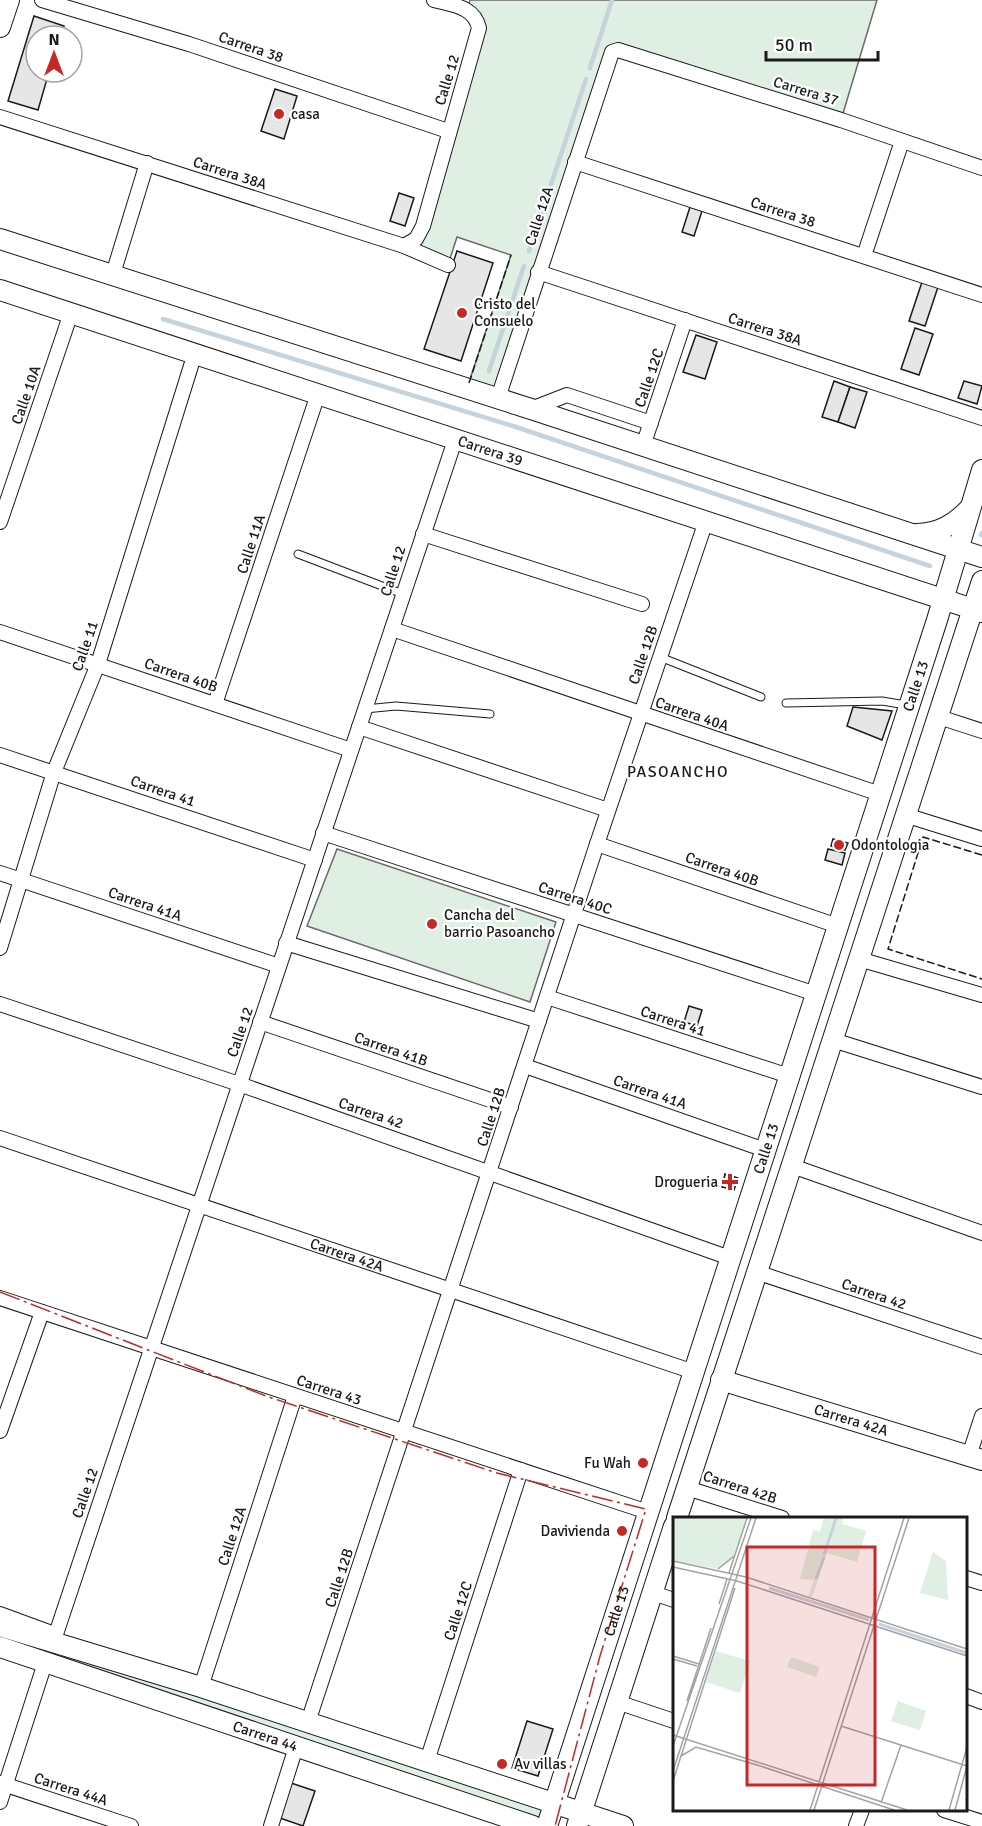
<svg xmlns="http://www.w3.org/2000/svg" width="982" height="1826" font-family="Signika,sans-serif">
<style>
.green{fill:#e0efe3;stroke:#6a6a6a;stroke-width:1.5}
.lines{fill:none;stroke-linecap:round;stroke-linejoin:round}
.stream{stroke:#c6d2dc;stroke-width:4.5}
.building{fill:#e6e6e6;stroke:#1a1a1a;stroke-width:1.5}
.lane-casing{stroke:#1a1a1a;stroke-width:9}
.street-casing{stroke:#1a1a1a;stroke-width:16}
.secondary-casing{stroke:#1a1a1a;stroke-width:22}
.lane{stroke:#fff;stroke-width:7}
.street{stroke:#fff;stroke-width:14}
.secondary{stroke:#fff;stroke-width:20}
.fence{stroke:#1a1a1a;stroke-width:1.5;stroke-dasharray:8 3;stroke-linecap:butt}
.power{stroke:#c62828;stroke-width:1.5;stroke-dasharray:21 4.5 3 4.5;stroke-linecap:butt}
.poi-dot{fill:#c62828;stroke:#fff;stroke-width:2}
.labels{text-anchor:middle;dominant-baseline:central;stroke-width:4.5;stroke-linejoin:round;paint-order:stroke}
.street-label{font-size:15px;fill:#1a1a1a;stroke:#fff}
.poi-label{font-size:15px;fill:#1a1a1a;stroke:#fff;text-anchor:start}
.neighbourhood-label{font-size:16px;letter-spacing:1.5px;fill:#1a1a1a;stroke:#fff}
.inset-river{fill:none;stroke:#c6d2dc;stroke-width:3}
.inset-road{fill:none;stroke:#a3a3a3;stroke-width:1.5}
.view{fill:#c62828;fill-opacity:0.15;stroke:#c62828;stroke-width:3}
.inset-edge{fill:none;stroke:#1a1a1a;stroke-width:3}
</style>
<rect width="100%" height="100%" fill="#fff"/>
<g class="green">
<path d="M470,0H877L841,120L618,50L498,398L467,388L511,255L457,237L448,265L404,246L416,239L476,40L467,10Z"/>
<path d="M337,849L556,922L530,1002L307,926Z"/>
<path d="M50,1650L541,1799L547,1826L72,1673Z"/>
</g>
<g class="lines">
<g class="stream">
<path d="M590,68L612,0"/>
<path d="M529,251L586,79"/>
<path d="M163,319L513,426L930,566"/>
<path d="M489,371L524,266"/>
<path d="M981,535L982,533"/>
</g>
</g>
<g class="building">
<path d="M34,16L64,26L61,36H36V72H49L38,110L8,101Z"/>
<path d="M275,89L297,96L284,139L261,131Z"/>
<path d="M399,193L414,198L405,226L390,221Z"/>
<path d="M690,207L702,211L694,236L682,232Z"/>
<path d="M457,251L493,263L461,361L424,349Z"/>
<path d="M922,282L938,287L925,326L909,321Z"/>
<path d="M915,328L933,334L919,375L901,369Z"/>
<path d="M696,335L717,342L705,379L683,372Z"/>
<path d="M834,381L850,387L838,422L822,417Z"/>
<path d="M964,381L982,386L977,404L958,398Z"/>
<path d="M850,387L867,392L855,428L838,422Z"/>
<path d="M853,707L892,711L882,740L847,726Z"/>
<path d="M833,839L848,843L845,850L831,846Z"/>
<path d="M828,849L845,853L842,865L825,860Z"/>
<path d="M689,1006L702,1010L697,1026L684,1022Z"/>
<path d="M725,1174L738,1178L734,1190L722,1187Z"/>
<path d="M527,1721L553,1729L538,1776L512,1768Z"/>
<path d="M288,1782L315,1791L303,1826L277,1817Z"/>
</g>
<g class="lines">
<defs>
<g id="lane">
<path d="M298,554L403,594"/>
<path d="M660,657L761,697"/>
<path d="M786,703L882,701L906,705"/>
<path d="M365,709L396,706L490,714"/>
</g>
<g id="street">
<path d="M42,0L189,44L448,131"/>
<path d="M0,117L404,246L448,265"/>
<path d="M575,162L982,295"/>
<path d="M404,246L416,239L423,226L479,28C474,6 452,5 434,0"/>
<path d="M864,256L902,141"/>
<path d="M538,272L982,418"/>
<path d="M113,274L147,163"/>
<path d="M498,398L612,52L618,50L841,120L982,168"/>
<path d="M531,409L567,395L651,423"/>
<path d="M643,446L685,320"/>
<path d="M0,522L71,313"/>
<path d="M423,534L642,604"/>
<path d="M392,629L880,794"/>
<path d="M0,632L351,750"/>
<path d="M215,704L318,394"/>
<path d="M939,717L982,731"/>
<path d="M359,727L608,810"/>
<path d="M0,755L315,860"/>
<path d="M905,815L982,839"/>
<path d="M323,833L816,994"/>
<path d="M597,844L838,926"/>
<path d="M0,873L279,966"/>
<path d="M286,943L539,1021"/>
<path d="M0,948L54,772L98,664L195,353"/>
<path d="M859,959L982,995"/>
<path d="M547,997L789,1076"/>
<path d="M0,1004L239,1084L730,1258"/>
<path d="M260,1022L511,1107"/>
<path d="M833,1040L982,1087"/>
<path d="M525,1066L765,1150"/>
<path id="s1" d="M0,1138L694,1372"/>
<path d="M792,1166L982,1233"/>
<path d="M756,1272L982,1347"/>
<path d="M0,1298L648,1512"/>
<path d="M0,1431L42,1312"/>
<path d="M969,1456L982,1416"/>
<path d="M687,1488L782,1518"/>
<path d="M966,1578L982,1583"/>
<path d="M653,1593L674,1600"/>
<path d="M0,1614L49,1632"/>
<path d="M56,1634L455,440"/>
<path d="M194,1685L201,1687L295,1396"/>
<path d="M966,1696L982,1702"/>
<path d="M617,1702L674,1721"/>
<path d="M308,1722L597,844L706,521"/>
<path d="M427,1761L521,1470"/>
<path d="M0,1783L131,1826"/>
<path d="M0,1802L44,1666"/>
<path d="M944,1810L982,1822"/>
<path d="M271,1826L296,1747"/>
<path d="M856,1826L862,1810"/>
</g>
<g id="secondary">
<path d="M0,27L9,0"/>
<path d="M0,239L531,409L982,557"/>
<path id="s2" d="M0,290L982,612"/>
<path d="M917,534C939,533 954,525 969,509"/>
<path id="s3" d="M721,1380L982,1460"/>
<path d="M677,1518L982,581"/>
<path d="M0,1626L201,1687L623,1826"/>
<path id="s4" d="M0,1647L533,1826"/>
<path id="s5" d="M547,1826L937,620L982,470"/>
<path d="M577,1826L674,1526"/>
</g>
</defs>
<use href="#lane" class="lane-casing"/>
<use href="#street" class="street-casing"/>
<use href="#secondary" class="secondary-casing"/>
<use href="#lane" class="lane"/>
<use href="#street" class="street"/>
<use href="#secondary" class="secondary"/>
<g class="fence">
<path d="M469,383L511,255"/>
<path d="M982,855L923,837L888,949L982,979"/>
</g>
<path class="power" d="M0,1292L266,1396L497,1473L646,1509L600,1656L555,1826"/>
</g>
<g class="poi-dot">
<circle cx="279" cy="114" r="6"/>
<circle cx="462" cy="313" r="6"/>
<circle cx="839" cy="845" r="6"/>
<circle cx="432" cy="924" r="6"/>
<path d="M727 1173h6v6h6v6h-6v6h-6v-6h-6v-6h6z"/>
<circle cx="643" cy="1463" r="6"/>
<circle cx="622" cy="1531" r="6"/>
<circle cx="502" cy="1764" r="6"/>
</g>
<g class="labels">
<g class="street-label">
<text transform="translate(251 47) rotate(19)">Carrera 38</text>
<text transform="translate(447 80) rotate(-73)">Calle 12</text>
<text transform="translate(806 91) rotate(17)">Carrera 37</text>
<text transform="translate(230 173) rotate(18)">Carrera 38A</text>
<text transform="translate(783 212) rotate(18)">Carrera 38</text>
<text transform="translate(539 216) rotate(-72)">Calle 12A</text>
<text transform="translate(765 329) rotate(18)">Carrera 38A</text>
<text transform="translate(649 378) rotate(-71)">Calle 12C</text>
<text transform="translate(26 395) rotate(-71)">Calle 10A</text>
<text stroke="none"><textPath href="#s2" startOffset="516">Carrera 39</textPath></text>
<text transform="translate(251 544) rotate(-72)">Calle 11A</text>
<text transform="translate(393 571) rotate(-72)">Calle 12</text>
<text transform="translate(85 646) rotate(-71)">Calle 11</text>
<text transform="translate(643 655) rotate(-71)">Calle 12B</text>
<text transform="translate(181 675) rotate(19)">Carrera 40B</text>
<text stroke="none"><textPath href="#s5" startOffset="1198">Calle 13</textPath></text>
<text transform="translate(692 714) rotate(19)">Carrera 40A</text>
<text transform="translate(163 791) rotate(19)">Carrera 41</text>
<text transform="translate(722 869) rotate(19)">Carrera 40B</text>
<text transform="translate(575 898) rotate(18)">Carrera 40C</text>
<text transform="translate(145 904) rotate(19)">Carrera 41A</text>
<text transform="translate(673 1021) rotate(18)">Carrera 41</text>
<text transform="translate(240 1032) rotate(-71)">Calle 12</text>
<text transform="translate(391 1049) rotate(19)">Carrera 41B</text>
<text transform="translate(650 1092) rotate(19)">Carrera 41A</text>
<text transform="translate(371 1113) rotate(19)">Carrera 42</text>
<text transform="translate(491 1117) rotate(-72)">Calle 12B</text>
<text stroke="none"><textPath href="#s5" startOffset="712">Calle 13</textPath></text>
<text stroke="none"><textPath href="#s1" startOffset="366">Carrera 42A</textPath></text>
<text transform="translate(874 1294) rotate(19)">Carrera 42</text>
<text transform="translate(329 1390) rotate(18)">Carrera 43</text>
<text stroke="none"><textPath href="#s3" startOffset="136">Carrera 42A</textPath></text>
<text transform="translate(740 1487) rotate(18)">Carrera 42B</text>
<text transform="translate(85 1493) rotate(-71)">Calle 12</text>
<text transform="translate(232 1536) rotate(-72)">Calle 12A</text>
<text transform="translate(339 1578) rotate(-72)">Calle 12B</text>
<text transform="translate(458 1611) rotate(-72)">Calle 12C</text>
<text stroke="none"><textPath href="#s5" startOffset="226">Calle 13</textPath></text>
<text stroke="none"><textPath href="#s4" startOffset="280">Carrera 44</textPath></text>
<text transform="translate(71 1789) rotate(18)">Carrera 44A</text>
</g>
<g class="poi-label">
<text x="291" y="114">casa</text>
<text x="474" y="304">Cristo del<tspan x="474" dy="17">Consuelo</tspan></text>
<text x="851" y="845">Odontologia</text>
<text x="444" y="915">Cancha del<tspan x="444" dy="17">barrio Pasoancho</tspan></text>
<text x="718" y="1182" text-anchor="end">Drogueria</text>
<text x="631" y="1463" text-anchor="end">Fu Wah</text>
<text x="610" y="1531" text-anchor="end">Davivienda</text>
<text x="514" y="1764">Av villas</text>
</g>
<g class="neighbourhood-label">
<text x="678" y="772">PASOANCHO</text>
</g>
</g>
<g transform="translate(673 1517)">
<rect width="294" height="294" fill="#fff"/>
<path d="M0,1H74L59,43L46,52L0,44ZM151,1H170L169,7L193,14L184,45L154,36L139,81L135,80L141,63L127,62L140,13L147,14ZM260,35L273,44L275,83L247,76ZM43,134L77,144L67,176L33,165ZM118,140L147,150L143,160L114,150ZM225,184L253,194L247,213L218,204Z" fill="#e0efe3"/>
<path class="inset-river" d="M151,38L163,1M143,62L151,40M96,71L196,103M206,107L294,136"/>
<path class="inset-road" d="M0,44L73,60L294,132M0,50L64,64L294,139M45,52L61,39M56,56L74,1M46,87L54,62M0,139L26,147M0,142L24,149M14,184L38,111M168,209L294,249L282,293M0,218L234,293M0,229L78,1M8,239L23,230L84,248M81,247L221,293M0,254L83,1M0,264L62,71M208,286L228,228M137,293L231,1M141,293L236,1M276,293L294,230"/>
<path class="view" d="M74,30H202V268H74Z"/>
<rect width="294" height="294" class="inset-edge"/>
</g>
<g transform="translate(54 54)"><circle r="28" fill="#ffffff" stroke="#a3a3a3" stroke-width="1.5"/>
<path d="M0-4.5L10 22L0 15L-10 22Z" fill="#c62828"/>
<text y="-9" font-size="16" font-weight="bold" text-anchor="middle" fill="#1a1a1a">N</text>
</g>
<path d="M766 51v9h112v-9" fill="none" stroke="#1a1a1a" stroke-width="3"/>
<text x="775" y="51" font-size="18" fill="#1a1a1a" stroke="#ffffff" stroke-width="4.5" paint-order="stroke">50 m</text>
</svg>
